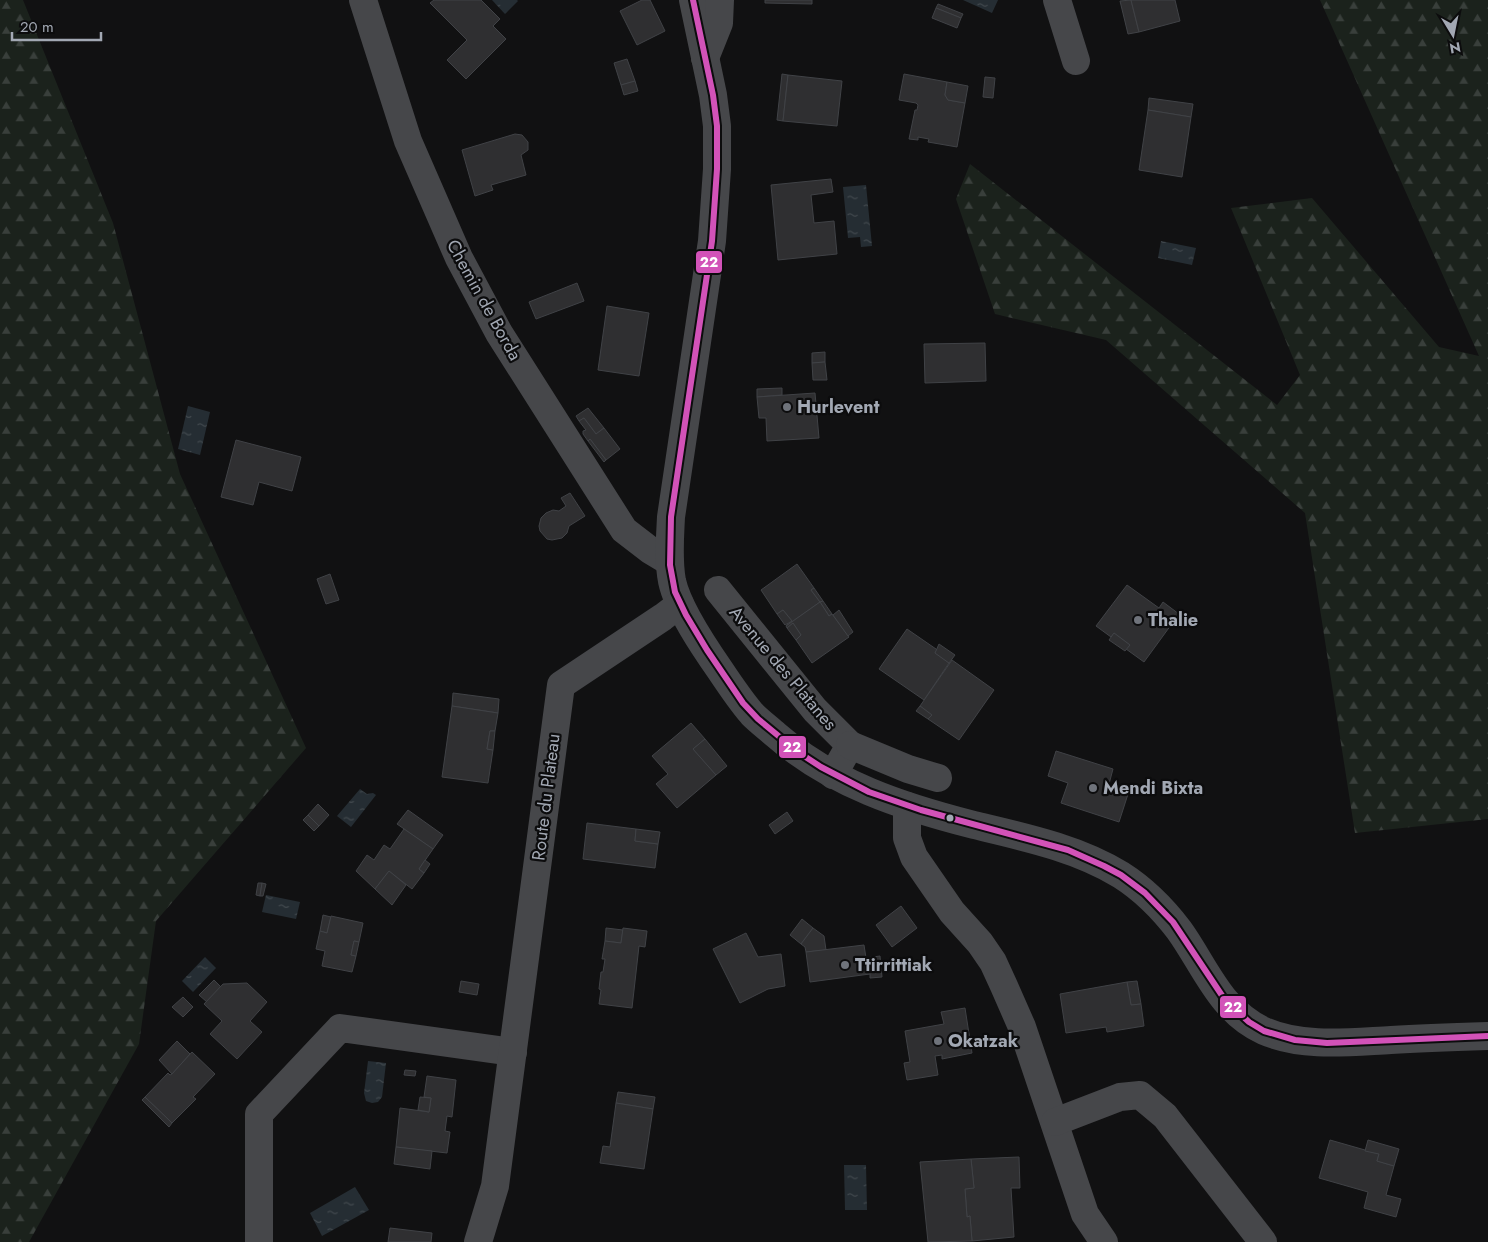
<svg xmlns="http://www.w3.org/2000/svg" width="1488" height="1242" font-family="Jost,sans-serif">
<style>
.forest{fill:url(#forest-firs)}
.water{fill:url(#water-ripples)}
.building{fill:#2f2f31;stroke:#404246}
.lines{fill:none;stroke-linecap:round;stroke-linejoin:round}
.minor{stroke:#46474a;stroke-width:28}
.bus-1-casing{stroke:#0c0c0d;stroke-width:10}
.bus-1{stroke:#d252b8;stroke-width:6}
.poi-dot{fill:#6f737b;stroke:#0c0c0d;stroke-width:2}
.bus-dot{fill:#a2a8b3;stroke:#0c0c0d;stroke-width:2}
.labels{text-anchor:middle;dominant-baseline:central;stroke-width:4.5;stroke-linejoin:round;paint-order:stroke}
.street-label{font-size:18px;fill:#a2a8b3;stroke:#0c0c0d}
.poi-label{font-size:18px;font-weight:bold;fill:#a2a8b3;stroke:#0c0c0d;text-anchor:start}
.line-badge{stroke:#0c0c0d;stroke-width:2}
.badge-label{font-size:14px;text-anchor:middle;font-weight:bold;fill:#fff}
</style>
<defs>
<pattern id="forest-firs" width="22" height="20" patternUnits="userSpaceOnUse" patternTransform="scale(1.25)"><rect width="22" height="20" fill="#1b221c"/><path d="M5 1l3.5 6h-7zM16 11l3.5 6h-7z" fill="#393f3b"/></pattern>
<pattern id="water-ripples" width="26" height="14" patternUnits="userSpaceOnUse" patternTransform="scale(1.25)"><rect width="26" height="14" fill="#252d33"/><path d="M2 4q2-2 4 0t4 0M15 11q2-2 4 0t4 0" fill="none" stroke="#42494e"/></pattern>
</defs>
<rect width="100%" height="100%" fill="#111112"/>
<g class="forest">
<path d="M0,0H23L113,223L180,474L306,748L156,921L139,1044L29,1242H0Z"/>
<path d="M1320,0H1488V819L1355,833L1305,513L1106,340L995,314L956,199L970,164L1277,405L1300,375L1231,208L1312,198L1439,347L1479,356Z"/>
</g>
<g class="water">
<path d="M492,0H517L518,1L505,14Z"/>
<path d="M963,0H998L992,13Z"/>
<path d="M866,185L872,246L861,247L860,237L848,238L843,187Z"/>
<path d="M1161,241L1196,248L1192,265L1158,258Z"/>
<path d="M188,406L210,412L200,455L178,449Z"/>
<path d="M360,789L367,794L373,793L376,795L351,827L337,816Z"/>
<path d="M266,895L300,902L296,919L262,912Z"/>
<path d="M205,957L216,968L193,992L182,981Z"/>
<path d="M368,1061L386,1063L382,1097L378,1102L372,1103L366,1101L364,1093Z"/>
<path d="M844,1165H866L867,1210H845Z"/>
<path d="M355,1187L369,1210L322,1236L310,1213Z"/>
</g>
<g class="building">
<path d="M434,0H481L500,19L493,26L506,39L466,79L447,60L467,40L430,3Z"/>
<path d="M642,0H650L665,31L637,45L620,11Z"/>
<path d="M765,0H812V4L765,3Z"/>
<path d="M1131,0L1139,32L1128,34L1120,1Z"/>
<path d="M1131,0H1175L1180,21L1139,32Z"/>
<path d="M938,4L963,14L961,18L936,8Z"/>
<path d="M936,8L961,18L957,28L932,18Z"/>
<path d="M627,59L635,81L621,85L614,63Z"/>
<path d="M782,74L788,75L783,121L777,120Z"/>
<path d="M904,74L947,82L945,95L948,100L965,103L957,147L928,142L929,139L918,137V140L909,139L915,110H917L918,105L916,103L899,100Z"/>
<path d="M788,75L842,81L837,126L783,121Z"/>
<path d="M985,77L995,78L993,98L983,97Z"/>
<path d="M635,81L638,91L624,95L621,85Z"/>
<path d="M947,82L968,86L965,103L948,100L945,95Z"/>
<path d="M1149,98L1193,104L1191,117L1148,110Z"/>
<path d="M1148,110L1191,117L1182,177L1139,170Z"/>
<path d="M515,134L522,135L528,142V150L521,155L526,175L491,185L493,190L475,196L462,150Z"/>
<path d="M831,179L833,192L811,195L814,223L834,221L837,254L778,260L771,185Z"/>
<path d="M577,283L584,301L536,319L529,302Z"/>
<path d="M607,306L649,313L639,376L598,370Z"/>
<path d="M985,343L986,381L925,383L924,344Z"/>
<path d="M825,352V362L812,363V353Z"/>
<path d="M825,362L827,380H813L812,363Z"/>
<path d="M782,388V395L757,397V389Z"/>
<path d="M815,393L819,438L767,441L766,418H759L757,397Z"/>
<path d="M588,408L604,428L596,434L584,418L579,421L576,416Z"/>
<path d="M584,418L596,434L604,428L620,449L606,460L590,439L588,441L583,434V431L586,430L579,421Z"/>
<path d="M590,439L606,460L604,462L588,441Z"/>
<path d="M236,440L301,457L292,491L259,482L253,505L221,497Z"/>
<path d="M570,493L585,516L569,526L567,533L562,538L552,540L547,539L540,531L539,526L541,518L546,513L553,510L559,511L566,506L561,498Z"/>
<path d="M797,564L814,588L811,590L820,602L786,626L792,621L783,610L777,614L761,590Z"/>
<path d="M330,574L339,600L326,604L317,579Z"/>
<path d="M1127,585L1159,608L1163,602L1179,614L1144,662L1126,649L1130,645L1114,633L1111,637L1096,626Z"/>
<path d="M814,588L823,601L820,602L811,590Z"/>
<path d="M823,601L832,614L829,616L820,602Z"/>
<path d="M820,602L829,616L832,614L849,637L812,663L796,640L801,635L793,623L787,628L786,626Z"/>
<path d="M783,610L792,621L785,625L777,614Z"/>
<path d="M839,610L853,632L848,636L833,615Z"/>
<path d="M793,623L801,635L796,640L787,628Z"/>
<path d="M907,629L936,649L937,650L935,653L949,663L924,700L879,669Z"/>
<path d="M1114,633L1130,645L1125,651L1109,640Z"/>
<path d="M939,644L955,655L949,663L935,653Z"/>
<path d="M952,660L994,690L959,740L928,719L932,715L920,706Z"/>
<path d="M453,693L499,699L498,713L452,706Z"/>
<path d="M452,706L498,713L495,731H490L487,749L493,750L488,783L442,777Z"/>
<path d="M920,706L932,715L928,719L916,711Z"/>
<path d="M691,723L705,739L693,749L716,775L677,808L656,784L668,774L652,756Z"/>
<path d="M490,731H495L493,750L487,749Z"/>
<path d="M705,739L727,766L716,775L693,749Z"/>
<path d="M1056,751L1113,769L1109,784L1129,791L1119,822L1061,803L1068,783L1048,776Z"/>
<path d="M318,804L329,815L319,826L308,815Z"/>
<path d="M408,810L443,835L433,849L397,824Z"/>
<path d="M787,812L793,821L775,834L769,825Z"/>
<path d="M308,815L319,826L314,831L303,820Z"/>
<path d="M587,823L636,829L635,841L658,844L655,868L583,859Z"/>
<path d="M404,829L433,849L419,869L424,873L412,889L389,871L375,889L356,871L367,855L374,860L384,845L390,849Z"/>
<path d="M636,829L660,832L658,844L635,841Z"/>
<path d="M425,860L430,864L424,873L419,869Z"/>
<path d="M389,871L406,885L392,905L375,889Z"/>
<path d="M258,883H262L260,896L256,895Z"/>
<path d="M262,883L266,884L263,896H260Z"/>
<path d="M901,906L917,928L892,947L876,925Z"/>
<path d="M323,915L331,917L327,933L320,931Z"/>
<path d="M331,916L363,923L359,942L354,941L351,955L356,956L352,972L322,966L325,951L316,949L320,931L327,933Z"/>
<path d="M802,919L813,928L801,944L790,935Z"/>
<path d="M606,928L623,930L621,943L605,941Z"/>
<path d="M623,928L647,931L645,947L639,946L632,1008L599,1004L601,990L599,989L601,972H603L605,959H602L605,941L621,943Z"/>
<path d="M813,928L824,936L826,950L806,952L805,947L801,944Z"/>
<path d="M746,933L758,957L781,954L785,986L768,989L740,1003L713,949Z"/>
<path d="M354,941L359,942L356,956L351,955Z"/>
<path d="M864,945L866,958L880,956L882,977L870,978V974L810,982L806,952Z"/>
<path d="M214,980L221,987L207,1002L199,995Z"/>
<path d="M461,981L479,984L477,995L459,992Z"/>
<path d="M1137,981L1141,1004L1131,1005L1127,982Z"/>
<path d="M1127,982L1131,1005L1141,1004L1144,1026L1107,1032L1106,1027L1066,1033L1060,994Z"/>
<path d="M247,983L267,1002L250,1021L262,1032L237,1059L210,1034L222,1021L204,1004L223,984Z"/>
<path d="M183,997L193,1007L183,1017L172,1007Z"/>
<path d="M965,1008L972,1053L942,1059V1055L935,1056L938,1075L907,1080L904,1063L910,1062L905,1031L944,1024L941,1012Z"/>
<path d="M177,1041L190,1054L172,1074L159,1060Z"/>
<path d="M192,1052L215,1074L193,1097L196,1099L172,1123L145,1097L168,1073L170,1075L172,1074Z"/>
<path d="M405,1070L416,1071L415,1076L404,1075Z"/>
<path d="M427,1076L456,1080L452,1117L447,1116L445,1131L450,1132L447,1153L396,1147L400,1108L429,1112L431,1098L424,1097Z"/>
<path d="M618,1092L655,1097L653,1109L616,1103Z"/>
<path d="M145,1097L172,1123L169,1127L142,1100Z"/>
<path d="M420,1097L431,1098L429,1112L418,1110Z"/>
<path d="M616,1103L653,1109L644,1169L600,1163L603,1146L610,1147Z"/>
<path d="M1330,1140L1379,1154L1377,1161L1394,1166L1386,1195L1401,1199L1396,1217L1364,1208L1368,1192L1319,1178Z"/>
<path d="M1368,1140L1399,1149L1394,1166L1377,1161L1379,1154L1365,1151Z"/>
<path d="M396,1147L432,1151L430,1169L394,1164Z"/>
<path d="M1019,1157L1020,1188H1011L1014,1237L972,1241L970,1216L967,1217L965,1189L974,1188L971,1159Z"/>
<path d="M971,1159L974,1188L965,1189L967,1217L970,1216L972,1241L928,1242L920,1162Z"/>
<path d="M390,1228L432,1233L431,1242H388Z"/>
</g>
<g class="lines">
<g class="minor">
<path d="M363,0L408,141L459,258L499,333L624,530L650,550L670,562"/>
<path d="M693,0L713,95L717,126V169L712,241L671,517C670,538 668,560 672,581C678,609 704,647 720,670C730,685 740,700 752,714C759,721 768,728 776,735C832,784 903,807 974,825C1024,837 1077,848 1121,875C1143,889 1163,909 1179,930C1205,966 1220,1011 1264,1031C1303,1048 1350,1042 1391,1040C1424,1038 1456,1037 1488,1036"/>
<path d="M1057,0L1076,61"/>
<path d="M705,58L719,23L720,0"/>
<path d="M718,590L815,710L850,745L833,775"/>
<path d="M850,745L908,769L938,778"/>
<path d="M907,806V838L914,857L952,912L980,943L993,962L1004,986L1022,1027L1085,1214L1104,1242"/>
<path d="M1055,1122L1120,1097L1140,1095L1165,1116L1263,1242"/>
<path d="M259,1242V1114L340,1028L513,1052"/>
<path d="M478,1242L495,1186L561,685L663,617L680,604"/>
</g>
<defs>
<path id="bus-1" d="M693,0L713,95L717,126V169L712,241L671,517L670,565L675,592L686,615L707,650L743,703L758,719L798,752L821,767L869,792L921,810L1068,850L1104,866L1121,875L1145,893L1173,922L1225,1000L1249,1022L1264,1031L1295,1040L1327,1043L1488,1036"/>
</defs>
<use href="#bus-1" class="bus-1-casing"/>
<use href="#bus-1" class="bus-1"/>
</g>
<g class="poi-dot">
<circle cx="787" cy="407" r="5"/>
<circle cx="1138" cy="620" r="5"/>
<circle cx="1093" cy="788" r="5"/>
<circle cx="845" cy="965" r="5"/>
<circle cx="938" cy="1041" r="5"/>
</g>
<circle class="bus-dot" cx="950" cy="818" r="4.5"/>
<g class="labels">
<g class="street-label">
<text transform="translate(484 300) rotate(61)">Chemin de Borda</text>
<text transform="translate(783 668) rotate(50)">Avenue des Platanes</text>
<text transform="translate(546 797) rotate(-83)">Route du Plateau</text>
</g>
<g class="poi-label">
<text x="797" y="407">Hurlevent</text>
<text x="1148" y="620">Thalie</text>
<text x="1103" y="788">Mendi Bixta</text>
<text x="855" y="965">Ttirrittiak</text>
<text x="948" y="1041">Okatzak</text>
</g>
</g>
<g class="line-badge">
<rect x="695" y="250" width="28" height="24" rx="5" fill="#d252b8"/>
<rect x="778" y="735" width="29" height="24" rx="5" fill="#d252b8"/>
<rect x="1219" y="995" width="28" height="24" rx="5" fill="#d252b8"/>
</g>
<g class="badge-label">
<text x="709" y="267">22</text>
<text x="792" y="752">22</text>
<text x="1233" y="1012">22</text>
</g>
<g transform="translate(1453 35) rotate(170)" stroke="#0c0c0d" stroke-width="4" paint-order="stroke">
<path d="M0-4L9 19L0 12L-9 19Z" fill="#a2a8b3"/>
<text y="-8" font-size="14" font-weight="bold" text-anchor="middle" fill="#a2a8b3">N</text>
</g>
<path d="M12 32v8h89v-8" fill="none" stroke="#a2a8b3" stroke-width="2.5"/>
<text x="20" y="32" font-size="15" fill="#a2a8b3" stroke="#0c0c0d" stroke-width="4" paint-order="stroke">20 m</text>
</svg>
